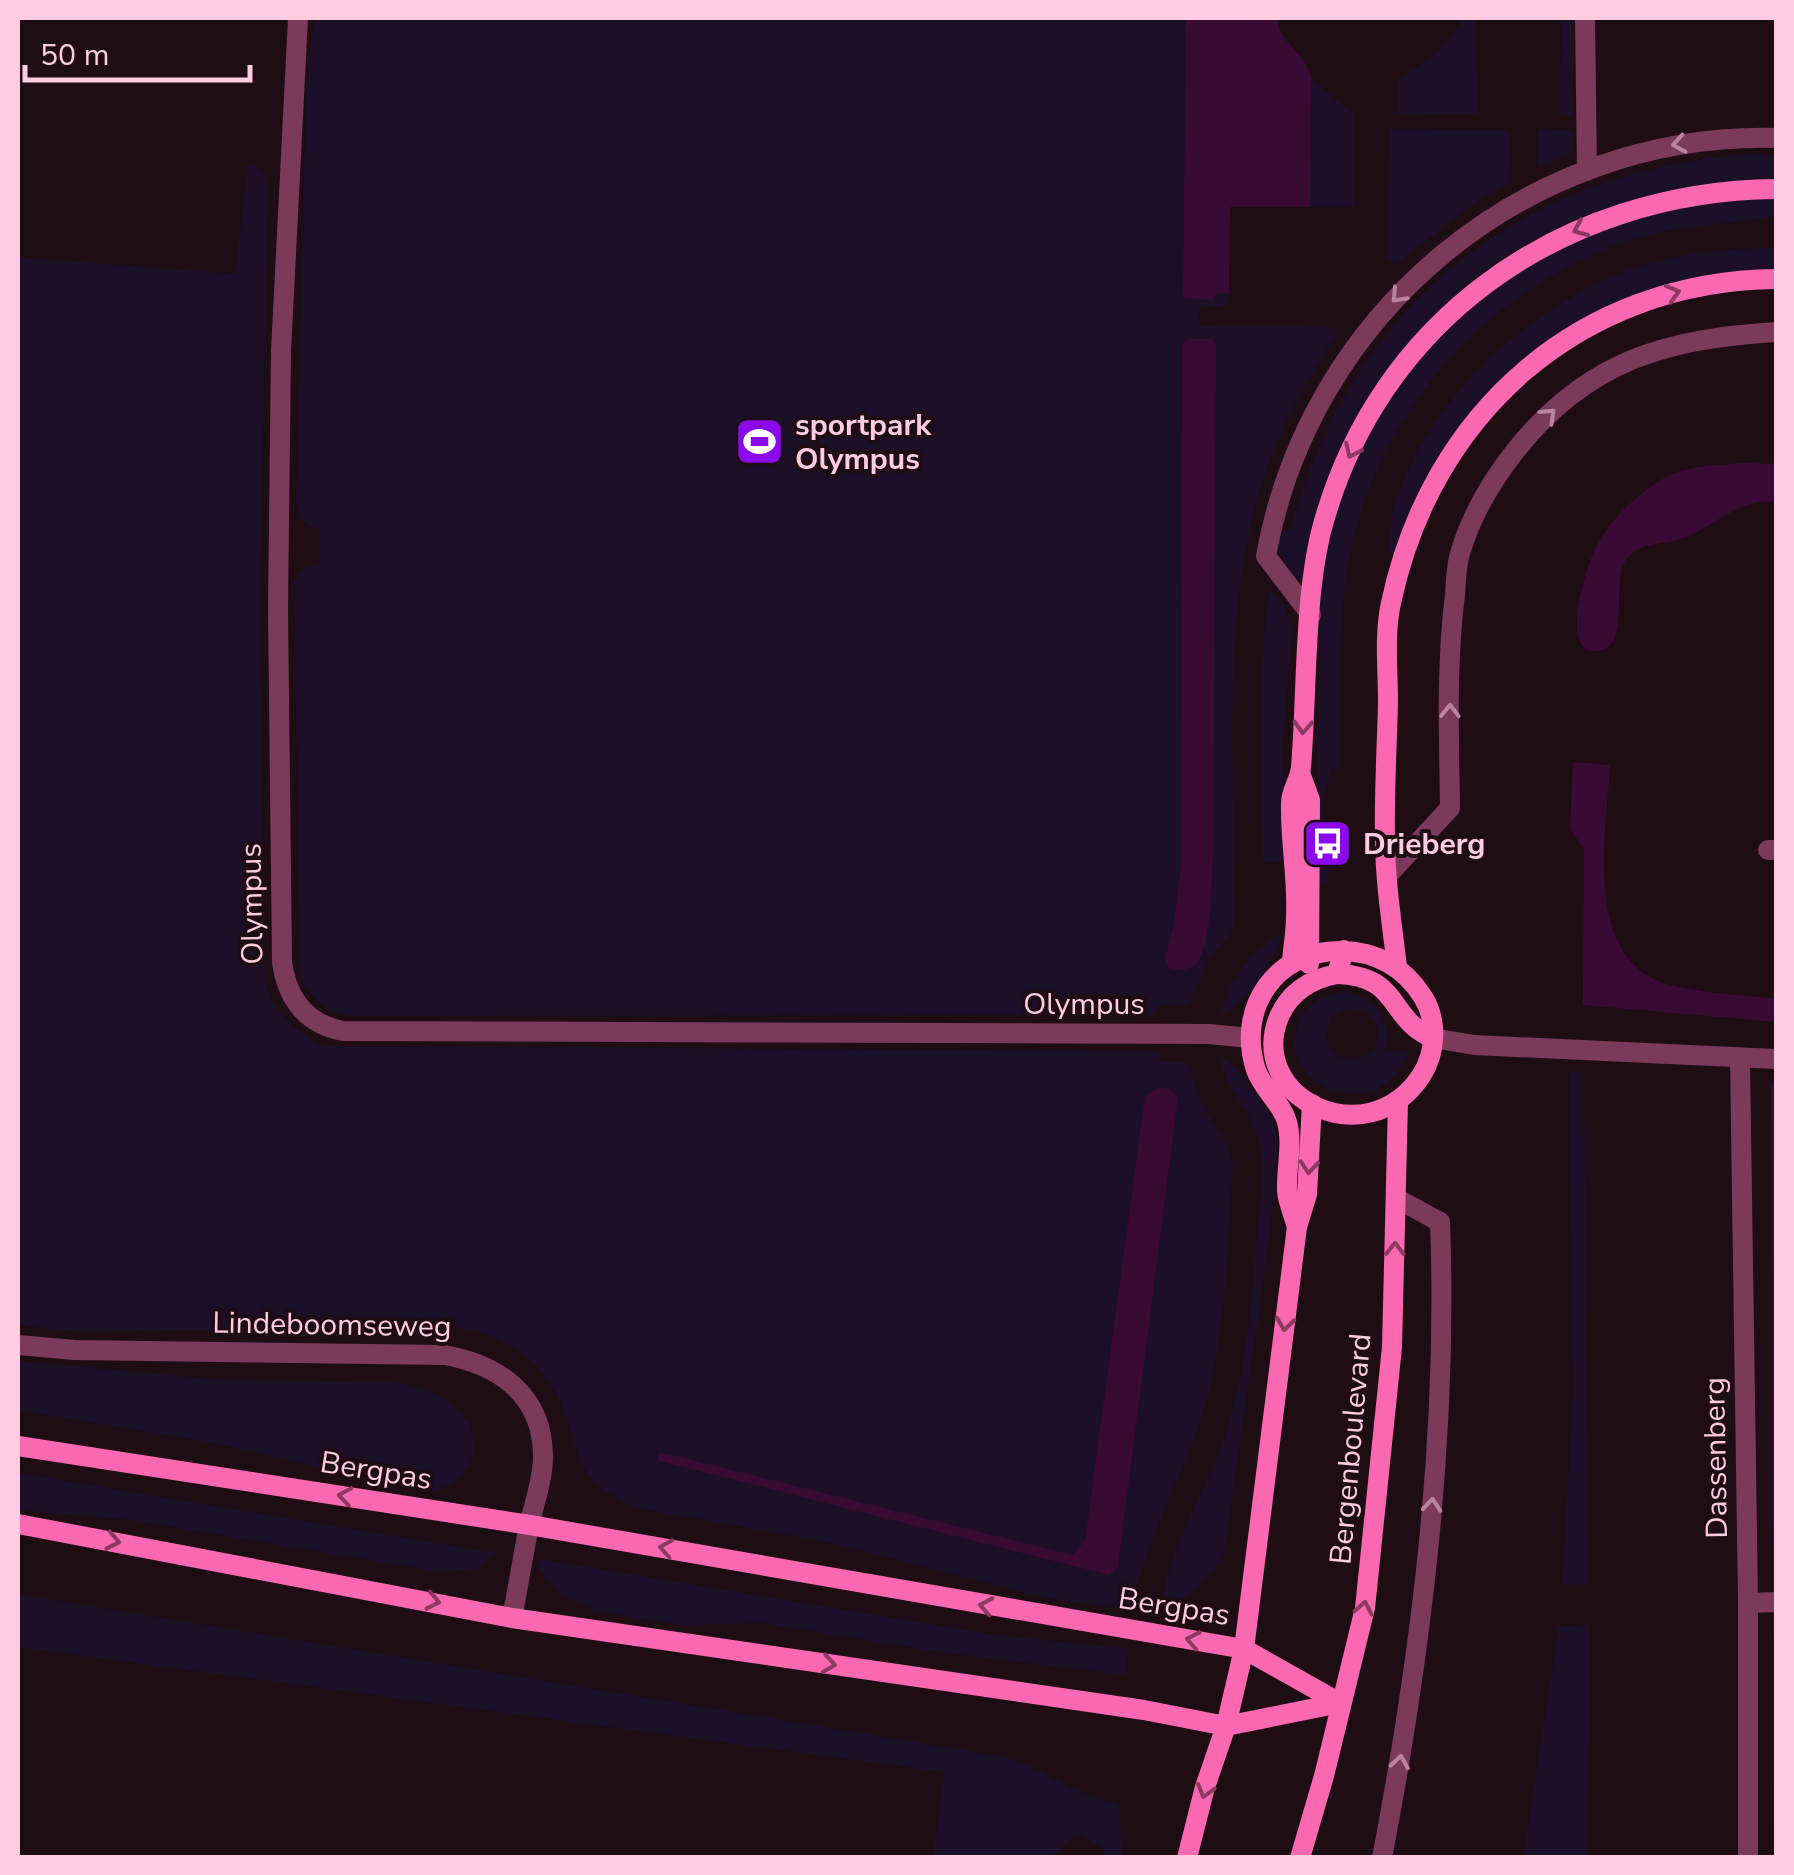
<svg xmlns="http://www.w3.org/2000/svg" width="1794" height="1875" font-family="'Nunito Sans',sans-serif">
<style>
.green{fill:#1b1028;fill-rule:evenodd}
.water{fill:#390b34}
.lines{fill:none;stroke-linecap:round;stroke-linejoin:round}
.minor{stroke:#7b3a5a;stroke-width:20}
.secondary{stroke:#f968b0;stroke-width:20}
.oneway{stroke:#bc839d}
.oneway2{stroke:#8c3a62}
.labels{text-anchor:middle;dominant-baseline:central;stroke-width:8;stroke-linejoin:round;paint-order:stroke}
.poi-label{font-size:30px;font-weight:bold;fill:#fdcce0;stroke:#1e0d13;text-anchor:start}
.street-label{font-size:30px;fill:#fdcce0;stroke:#1e0d13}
</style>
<rect width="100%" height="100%" fill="#1e0d13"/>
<g class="green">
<path d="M314,18H1201L1199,298L1212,300L1218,293H1229V301L1222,306L1199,307V326L1332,327L1338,332C1305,383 1275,437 1258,496C1221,627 1235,787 1235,923L1230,935L1212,955L1189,1004L1158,1006L1155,1015L352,1016C324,1013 311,999 300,975L294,581L304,568L320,563V529C306,528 299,518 296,504L306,91ZM1214,340L1212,881L1203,950L1199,960L1188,968L1174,924L1179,895Z"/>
<path d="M1464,18H1476L1478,114L1398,115L1397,81L1438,53Z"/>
<path d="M1561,18H1574L1573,115H1560Z"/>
<path d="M1311,78L1354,115V207H1310Z"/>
<path d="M1389,129L1509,130L1512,182L1478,200L1398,263L1392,264L1387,259Z"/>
<path d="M1537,129L1573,130V152L1538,168Z"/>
<path d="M1748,154L1776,155V180C1647,182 1501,230 1418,334C1406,350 1395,368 1384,385C1370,406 1354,426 1342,448C1321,488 1311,534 1303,579L1299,581C1284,566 1276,551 1280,529L1290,530C1352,305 1515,173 1748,154Z"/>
<path d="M248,166L259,167L268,183L260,609L265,983C273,1010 298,1034 324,1046L1149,1051L1159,1052V1062H1185C1194,1073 1194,1087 1200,1099C1211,1122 1228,1139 1233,1164C1227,1248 1227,1335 1202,1416C1180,1483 1144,1542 1132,1611L1037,1596L837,1544L638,1508C579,1485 582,1461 563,1409C545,1359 500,1333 451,1326L78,1332L18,1325V257L235,274ZM1174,1092L1178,1098L1118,1567L1109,1575L659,1461L657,1456L660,1453L668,1454L1073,1555L1085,1540L1145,1096Z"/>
<path d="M1776,198V215C1729,225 1681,224 1635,239C1487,285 1370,418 1347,572C1337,637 1341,703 1340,768L1332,769L1322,803V865L1329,866L1328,881L1318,882C1318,811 1318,740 1319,669C1320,637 1318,602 1323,570C1348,418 1456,289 1598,230C1652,208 1718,201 1776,198Z"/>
<path d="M1776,248V272L1735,273L1616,303L1535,349L1459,429L1438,456L1421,486L1394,554H1390C1391,539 1389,522 1394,508C1426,403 1519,315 1619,274C1667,254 1725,248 1776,248Z"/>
<path d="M1272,590L1284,605L1292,630L1283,744V862H1263C1263,816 1256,618 1272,590Z"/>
<path d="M1277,934L1282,936C1276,960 1242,1008 1220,1015C1229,981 1249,955 1277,934Z"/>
<path d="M1348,992C1378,1001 1390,1020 1386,1050L1409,1052C1377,1134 1265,1080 1302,1016C1312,998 1329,993 1348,992ZM1347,1008L1368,1012L1379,1030L1374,1050L1356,1061L1336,1056L1325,1039L1330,1018Z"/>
<path d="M1219,1056L1236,1067L1268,1112L1277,1134L1278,1149L1270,1234L1225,1549C1211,1579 1192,1597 1162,1610C1165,1551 1205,1494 1224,1439C1248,1368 1252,1294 1258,1221C1260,1197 1266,1169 1260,1145C1253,1113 1226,1089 1219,1056Z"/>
<path d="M1569,1072H1584L1589,1585L1562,1584L1573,1395Z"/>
<path d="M18,1361L211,1379L401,1383C426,1388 452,1398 467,1421C488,1456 460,1491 423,1491L214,1443L18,1410Z"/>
<path d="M18,1473L495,1553L480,1568L441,1572L132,1520L18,1510Z"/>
<path d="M541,1559L989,1634L1128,1649L1126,1675L940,1652L762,1623L683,1625L596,1611L558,1593L535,1564Z"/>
<path d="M18,1594L1005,1757C1046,1769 1077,1796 1119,1804L1122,1854L1121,1857H1103L1105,1851L1077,1832L1053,1857H933L944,1772L18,1647Z"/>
<path d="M1590,1625L1588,1857H1523L1559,1626Z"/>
</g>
<g class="water">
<path d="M1186,18H1277C1280,45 1307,53 1311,78L1310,207H1230L1229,293H1218L1212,300L1183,298Z"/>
<path d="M1188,339H1212L1216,344L1213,850C1212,874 1212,942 1198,961C1191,971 1180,971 1169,968L1165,959L1174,924L1181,865L1182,344Z"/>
<path d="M1743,463L1776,464V502C1739,498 1718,524 1686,537C1666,546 1636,540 1624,563C1612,585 1631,647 1598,651C1555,656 1589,555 1601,538C1615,516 1639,493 1661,480C1685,465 1716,466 1743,463Z"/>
<path d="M1573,762L1610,765C1607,828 1584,945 1654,979C1687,994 1741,994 1776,999V1022L1583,1005L1584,849L1570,829Z"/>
<path d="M1771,1085H1776V1858L1774,1857Z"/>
<path d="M1159,1087L1170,1089L1178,1098L1118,1567L1109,1575L659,1461L657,1456L660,1453L668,1454L1073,1555L1085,1540L1145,1096Z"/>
</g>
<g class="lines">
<g class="minor">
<path d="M298,18L281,351L278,609L282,962C287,999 306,1024 343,1031L1209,1034L1250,1038"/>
<path d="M1585,18L1587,171"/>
<path d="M1311,615L1266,556C1310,312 1527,132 1776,138"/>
<path d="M1768,850H1776"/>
<path d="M1387,876L1450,808C1449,738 1446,665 1455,595C1456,580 1456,564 1461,550C1472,514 1493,479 1516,450C1588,360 1666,339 1776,332"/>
<path d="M1433,1038L1474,1045L1776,1059"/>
<path d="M1740,1059L1748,1603V1858"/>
<path d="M18,1345L75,1350L445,1355C499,1365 543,1395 543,1457C543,1479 534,1504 529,1526C523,1556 518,1587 512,1618"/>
<path d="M1748,1603L1776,1602"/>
<path d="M1382,1858C1422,1649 1448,1435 1440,1222L1396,1198"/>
</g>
<g class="secondary">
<path d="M1300,773L1310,800L1309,964"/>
<path d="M1292,962C1293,947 1296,932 1296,917C1298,879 1290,841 1291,803C1291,790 1300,780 1301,767C1307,694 1304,602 1321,532C1376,320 1562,191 1776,189"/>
<path d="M1397,967C1392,924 1385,881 1385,838C1384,793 1387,747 1388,702C1388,670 1384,634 1391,603C1431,413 1580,281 1776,279"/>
<path d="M1337,974C1402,976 1387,1019 1433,1038"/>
<path d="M1297,1227C1294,1216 1288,1203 1287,1191C1286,1169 1293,1144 1287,1122C1282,1103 1263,1090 1256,1070C1236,1009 1275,950 1341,951C1376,951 1405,968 1423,997C1438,1021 1436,1053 1421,1076C1367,1157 1246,1098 1279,1017C1290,991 1311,979 1337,974L1344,950"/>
<path d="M18,1446L530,1525L1244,1649L1340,1703"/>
<path d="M18,1524L512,1618L1144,1710L1226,1726L1340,1703"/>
<path d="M1187,1858L1205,1787L1226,1726L1244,1649L1297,1227L1307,1194L1312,1104"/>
<path d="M1300,1858L1324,1776L1365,1608L1392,1347L1398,1102"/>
</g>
</g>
<defs><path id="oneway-chevron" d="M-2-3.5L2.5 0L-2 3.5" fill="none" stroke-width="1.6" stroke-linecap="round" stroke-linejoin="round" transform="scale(2.5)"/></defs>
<g class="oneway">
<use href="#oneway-chevron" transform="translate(1679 144) rotate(170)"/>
<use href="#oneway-chevron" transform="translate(1398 296) rotate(133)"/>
<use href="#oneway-chevron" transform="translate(1549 415) rotate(-43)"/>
<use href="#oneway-chevron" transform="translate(1450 711) rotate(-89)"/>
<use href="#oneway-chevron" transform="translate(1432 1505) rotate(-85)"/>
<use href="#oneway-chevron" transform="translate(1400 1762) rotate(-81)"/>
</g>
<g class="oneway2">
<use href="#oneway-chevron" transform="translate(1580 229) rotate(156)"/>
<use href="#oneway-chevron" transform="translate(1673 293) rotate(-16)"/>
<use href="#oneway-chevron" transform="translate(1352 451) rotate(115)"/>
<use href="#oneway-chevron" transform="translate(1303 727) rotate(93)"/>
<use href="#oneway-chevron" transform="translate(1309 1167) rotate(95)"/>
<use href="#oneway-chevron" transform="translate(1395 1249) rotate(-89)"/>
<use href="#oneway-chevron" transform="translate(1285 1324) rotate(98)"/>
<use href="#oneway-chevron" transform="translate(345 1496) rotate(-171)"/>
<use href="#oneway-chevron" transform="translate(113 1541) rotate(11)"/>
<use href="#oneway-chevron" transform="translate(666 1548) rotate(-170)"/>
<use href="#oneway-chevron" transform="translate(433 1601) rotate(11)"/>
<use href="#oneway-chevron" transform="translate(986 1606) rotate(-170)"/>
<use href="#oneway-chevron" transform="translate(1364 1608) rotate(-79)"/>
<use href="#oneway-chevron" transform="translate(1193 1640) rotate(-169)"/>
<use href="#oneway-chevron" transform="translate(829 1664) rotate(8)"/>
<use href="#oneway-chevron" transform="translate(1205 1791) rotate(106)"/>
</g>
<defs>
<symbol id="stadium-square" viewBox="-11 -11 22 22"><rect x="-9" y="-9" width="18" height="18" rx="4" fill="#8b0aeb" stroke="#1e0d13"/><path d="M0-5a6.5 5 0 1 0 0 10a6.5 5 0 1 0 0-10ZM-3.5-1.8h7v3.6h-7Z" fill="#fff"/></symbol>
<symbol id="bus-square" viewBox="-11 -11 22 22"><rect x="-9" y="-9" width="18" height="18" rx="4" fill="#8b0aeb" stroke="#1e0d13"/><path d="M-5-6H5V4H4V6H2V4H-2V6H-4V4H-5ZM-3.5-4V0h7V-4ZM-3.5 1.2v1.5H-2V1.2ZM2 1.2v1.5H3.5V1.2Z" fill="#fff"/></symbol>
</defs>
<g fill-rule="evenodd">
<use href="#stadium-square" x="732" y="414" width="55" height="55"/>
<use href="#bus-square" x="1300" y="816" width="55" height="55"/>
</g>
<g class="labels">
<g class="poi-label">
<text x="795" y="425">sportpark<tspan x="795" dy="34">Olympus</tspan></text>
<text x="1363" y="844">Drieberg</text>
</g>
<g class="street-label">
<text transform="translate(252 904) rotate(-91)">Olympus</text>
<text x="1084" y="1004">Olympus</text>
<text transform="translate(332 1325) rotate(1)">Lindeboomseweg</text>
<text transform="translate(1351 1449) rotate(-85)">Bergenboulevard</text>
<text transform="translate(1716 1458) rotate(-91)">Dassenberg</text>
<text transform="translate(376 1471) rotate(9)">Bergpas</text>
<text transform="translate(1174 1607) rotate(9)">Bergpas</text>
</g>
</g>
<rect width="1794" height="1875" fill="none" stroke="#fdcce0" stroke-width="40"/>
<path d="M25 65v15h225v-15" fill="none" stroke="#fdcce0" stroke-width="5"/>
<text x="40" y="65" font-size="30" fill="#fdcce0" stroke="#1e0d13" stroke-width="8" paint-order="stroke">50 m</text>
</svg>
